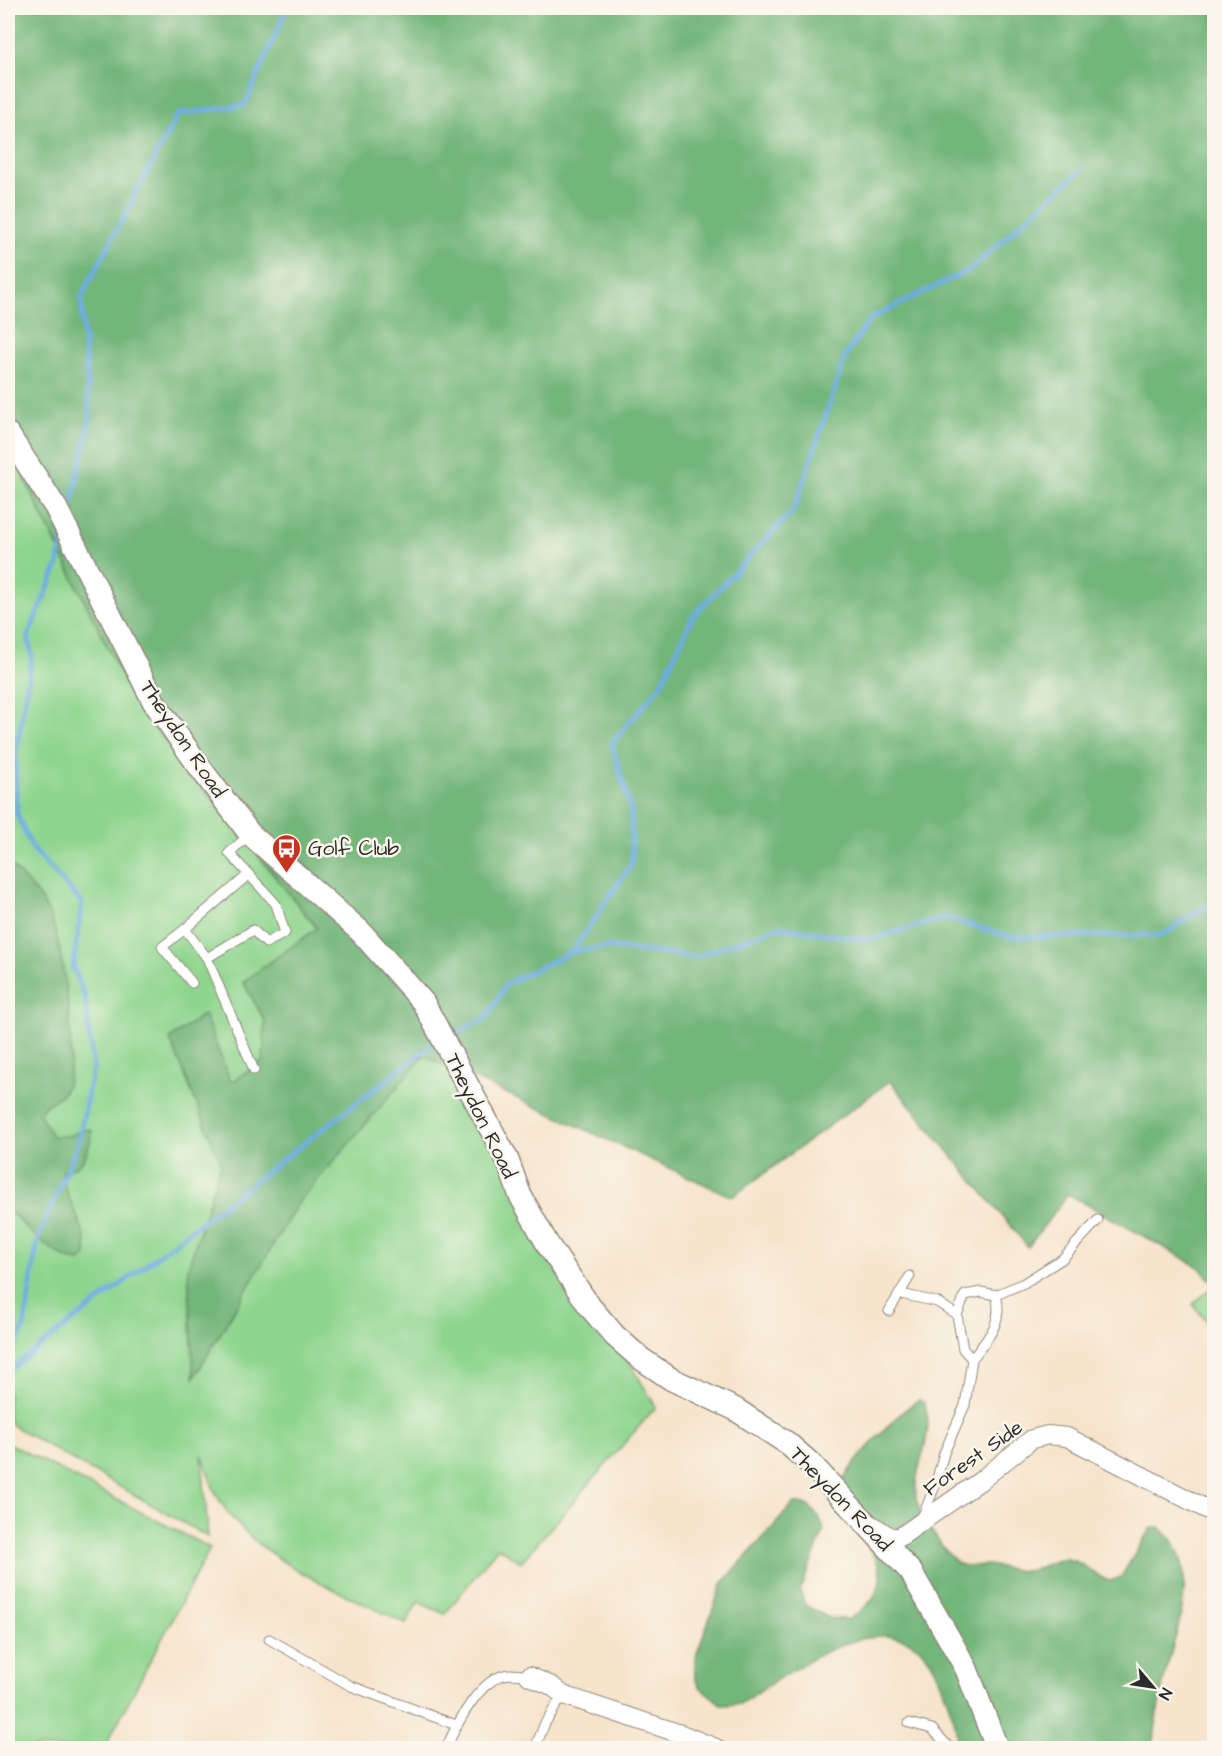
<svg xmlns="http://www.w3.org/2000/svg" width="1222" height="1756" font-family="'Architects Daughter',sans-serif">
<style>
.green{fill:#8fd58f;stroke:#5d805d;stroke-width:1.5}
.forest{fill:#73b67a;stroke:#4f7052;stroke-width:1.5}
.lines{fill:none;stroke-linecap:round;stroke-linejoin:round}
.stream{stroke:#6eade1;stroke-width:5}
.service-casing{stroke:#90887c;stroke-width:11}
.minor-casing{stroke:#90887c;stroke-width:20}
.tertiary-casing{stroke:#90887c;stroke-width:25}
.service{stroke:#fff;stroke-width:9}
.minor{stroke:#fff;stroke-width:18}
.tertiary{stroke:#fff;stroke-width:22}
.labels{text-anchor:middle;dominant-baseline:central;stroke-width:5;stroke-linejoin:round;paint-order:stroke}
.street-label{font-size:21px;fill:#2b2b2b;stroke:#fbf7ec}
.poi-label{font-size:21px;fill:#2b2b2b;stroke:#fbf7ec;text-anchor:start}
</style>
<rect width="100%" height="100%" fill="#fbf7ec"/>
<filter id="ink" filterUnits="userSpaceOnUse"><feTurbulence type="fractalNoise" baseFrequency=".0167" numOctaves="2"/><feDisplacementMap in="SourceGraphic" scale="12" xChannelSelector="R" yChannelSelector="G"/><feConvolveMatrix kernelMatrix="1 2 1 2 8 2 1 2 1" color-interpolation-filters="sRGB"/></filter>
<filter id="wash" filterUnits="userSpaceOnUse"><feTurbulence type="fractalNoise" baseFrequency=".008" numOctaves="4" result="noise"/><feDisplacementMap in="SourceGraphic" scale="24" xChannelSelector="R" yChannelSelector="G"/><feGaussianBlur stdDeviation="1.35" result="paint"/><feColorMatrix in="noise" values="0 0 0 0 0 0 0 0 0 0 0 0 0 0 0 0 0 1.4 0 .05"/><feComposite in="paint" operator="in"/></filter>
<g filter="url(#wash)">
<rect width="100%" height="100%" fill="#f6e4cc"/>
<g class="green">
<path d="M8,442L136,705L422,1058L438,1041L656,1407L521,1562L498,1547L445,1614L418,1602L406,1624C343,1592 258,1563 220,1501C211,1487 207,1469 202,1454L208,1537L13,1426L8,1420Z"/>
<path d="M1214,1286V1331L1193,1304Z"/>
<path d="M8,1443L210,1548L104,1748H8Z"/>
</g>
<g class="forest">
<path d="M8,8H1214V1284L1199,1267L1068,1194L1028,1247L890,1081L732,1197L420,1054L422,1058L298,1203L194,1378L188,1268L221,1163L170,1039L204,1014L231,1082L263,1061L265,1021L243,982L317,928L136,705L8,446Z"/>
<path d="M8,862C23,878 41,895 50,916C64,951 77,1050 67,1085C63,1100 45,1100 40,1114L52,1136H67L88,1129L92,1131C91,1142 86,1162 75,1167C68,1169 66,1167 62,1173C64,1199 91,1232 86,1256L80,1261C58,1262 22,1224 8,1209Z"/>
<path d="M919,1400L924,1403C937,1436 913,1464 916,1497C918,1513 947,1559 962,1565C969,1568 977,1565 985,1565C998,1565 1012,1571 1026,1571C1040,1570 1052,1559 1066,1559C1082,1560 1095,1577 1110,1581L1121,1577L1150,1529L1159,1527C1206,1564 1175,1632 1164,1679C1158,1702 1156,1725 1153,1748H956C960,1726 948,1704 941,1683C907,1582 793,1670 740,1704L722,1705L700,1687L695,1679V1659L722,1584L794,1503C809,1501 822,1517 824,1531L800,1590L805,1605L829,1618L849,1619C908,1583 871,1547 838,1510C838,1504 837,1496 838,1491C843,1471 901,1409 919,1400Z"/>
</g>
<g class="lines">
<g class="stream">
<path d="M69,517L90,421L81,298L178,114L245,105L287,8"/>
<path d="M573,951L632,863L631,811L612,743L661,685L693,616L794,510L846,355L871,318L971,269L1081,170"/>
<path d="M449,1036L486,1019L506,984L573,951L607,947L695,957L779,927L868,940L946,918L1012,937L1162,935L1214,901"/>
<path d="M8,1359L24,1328L38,1238L78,1144L93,1067L85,998L73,967L82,903L32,848L17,814L15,759L32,656L28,636L58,565L63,540"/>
<path d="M8,1371L437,1041"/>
</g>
</g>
</g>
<g filter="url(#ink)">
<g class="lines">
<defs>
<g id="service">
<path d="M248,875L185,929L207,958L253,930L266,943L285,933L276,904L229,853L250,834"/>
<path d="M185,929L162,947L192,983"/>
<path d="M207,958L254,1070"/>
<path d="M981,1292L996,1295C1004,1322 988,1338 972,1359L963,1349L957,1315L965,1295Z"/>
<path d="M901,1294L937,1302L957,1315"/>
<path d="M996,1295L1024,1283L1062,1259L1098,1220"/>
<path d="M889,1311L910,1276"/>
<path d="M922,1518L935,1486L944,1453L965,1405L972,1359"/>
<path d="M269,1639L351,1686L456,1725"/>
<path d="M909,1723L932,1729L950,1748"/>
<path d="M446,1748C457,1724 480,1676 510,1674C516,1674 523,1675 529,1676"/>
<path d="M535,1748L545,1723L563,1695"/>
</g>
<g id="minor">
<path d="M874,1526L890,1537H900L980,1481L1032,1439L1048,1435L1067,1437L1214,1513"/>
<path d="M529,1676L552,1686L563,1695L684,1735L716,1748"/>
</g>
<path id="tertiary" d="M8,434L56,508L154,702L201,769L250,834L361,932L423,1002L507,1159L520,1195L548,1245L590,1307L615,1336L640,1358L671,1379L735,1409L787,1443L812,1465L911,1572L966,1668L997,1748"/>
</defs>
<use href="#service" class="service-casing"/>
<use href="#minor" class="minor-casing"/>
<use href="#tertiary" class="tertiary-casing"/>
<use href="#service" class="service"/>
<use href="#minor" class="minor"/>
<use href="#tertiary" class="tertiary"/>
</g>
</g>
<defs>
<symbol id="bus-pin" viewBox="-11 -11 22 30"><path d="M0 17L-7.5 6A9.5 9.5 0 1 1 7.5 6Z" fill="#c8321e" stroke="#fbf7ec"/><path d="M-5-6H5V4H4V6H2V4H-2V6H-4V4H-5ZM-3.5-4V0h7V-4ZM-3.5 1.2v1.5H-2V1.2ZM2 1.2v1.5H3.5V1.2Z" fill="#fff"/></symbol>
</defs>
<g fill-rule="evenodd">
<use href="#bus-pin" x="270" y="832" width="33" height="45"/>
</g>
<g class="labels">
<g class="street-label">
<text transform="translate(183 739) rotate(56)">Theydon Road</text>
<text transform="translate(481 1116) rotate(64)">Theydon Road</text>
<text transform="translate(973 1458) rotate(-35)">Forest Side</text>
<text transform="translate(841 1499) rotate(46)">Theydon Road</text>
</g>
<g class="poi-label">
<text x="308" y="848">Golf Club</text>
</g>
</g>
<rect width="1222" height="1756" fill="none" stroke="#fbf7ec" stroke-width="30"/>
<g transform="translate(1153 1687) rotate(119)" stroke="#fbf7ec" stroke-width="4.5" paint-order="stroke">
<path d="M0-4.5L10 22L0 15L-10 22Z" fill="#2b2b2b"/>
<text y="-9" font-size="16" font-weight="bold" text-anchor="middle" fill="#2b2b2b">N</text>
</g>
</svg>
